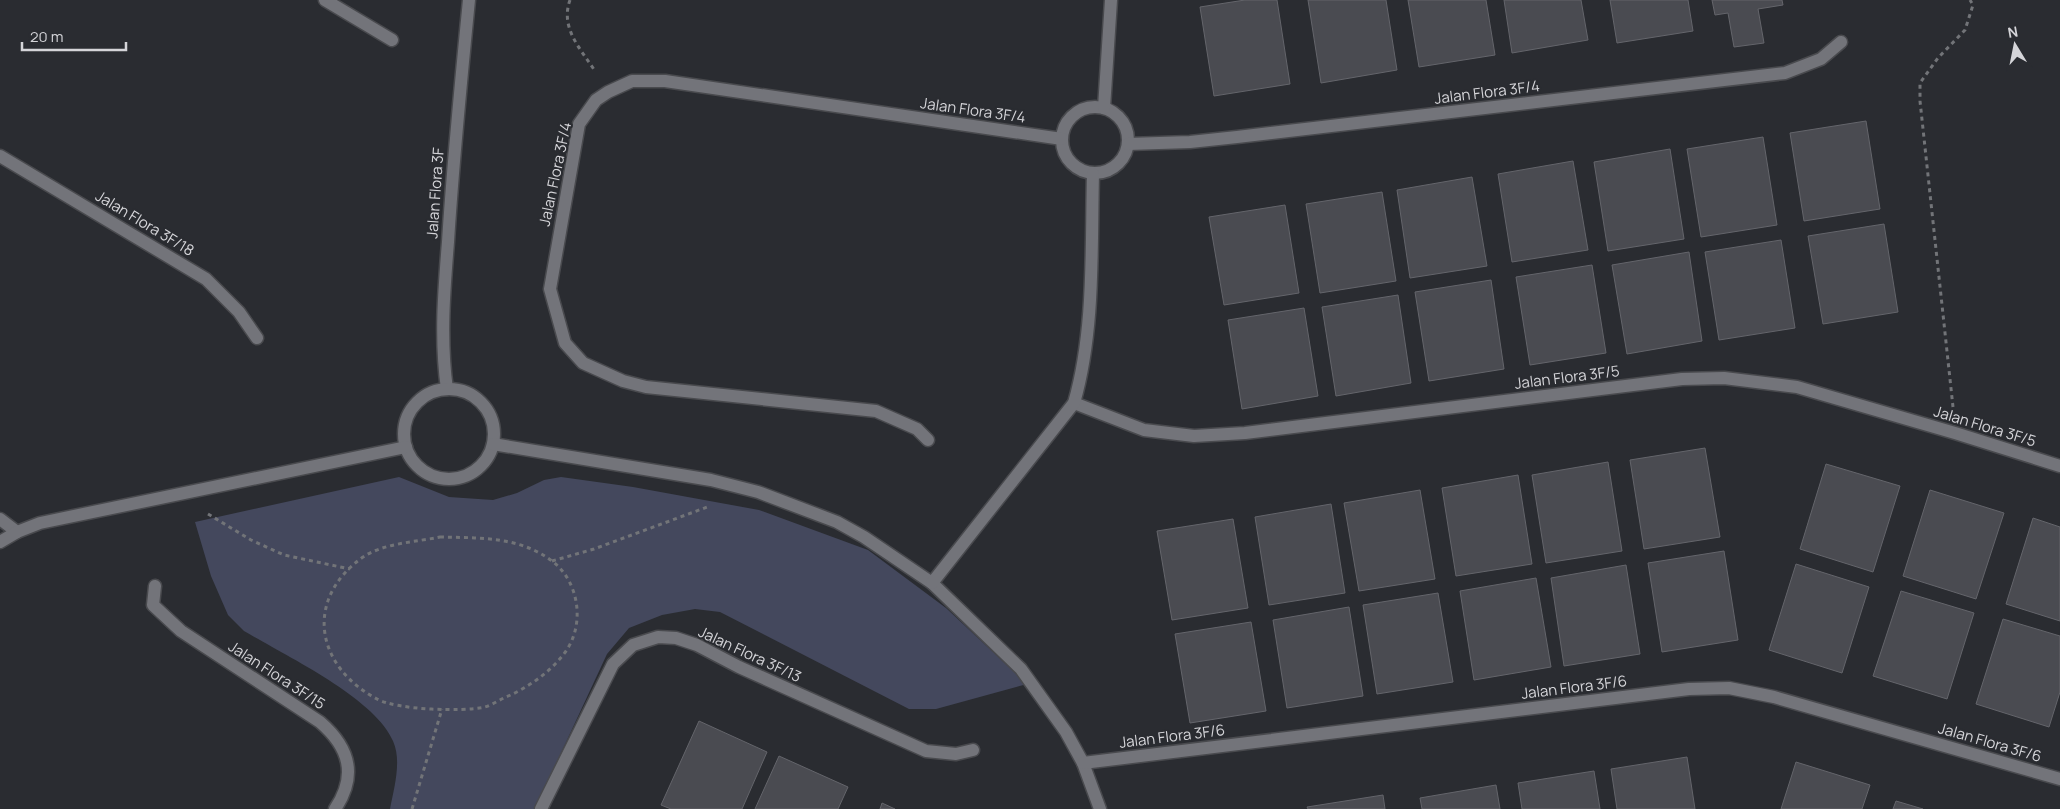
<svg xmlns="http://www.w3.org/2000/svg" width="2060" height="809" font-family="Manrope,sans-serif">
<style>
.green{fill:#44485d}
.building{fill:#4a4b51;stroke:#64656b}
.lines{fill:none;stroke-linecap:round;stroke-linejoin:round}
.street-casing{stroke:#494a4e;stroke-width:15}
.path{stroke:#727478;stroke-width:3;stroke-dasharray:4 4;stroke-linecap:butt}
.street{stroke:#73747a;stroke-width:12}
.labels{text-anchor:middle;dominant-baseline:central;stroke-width:4;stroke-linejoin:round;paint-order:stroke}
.street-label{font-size:15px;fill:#d5d5d9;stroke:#2a2c31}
</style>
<rect width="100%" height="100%" fill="#2a2c31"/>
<path class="green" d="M399,477L449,497L493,500L517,493L544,480L561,477L633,487L759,510L868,550L946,608L1027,684L936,709H909L720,612L695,609L662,615L629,628L607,654L535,809H390C394,788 402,761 393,741C375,698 284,655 244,631L228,615L211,576L195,522Z"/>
<g class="building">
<path d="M1245,0H1277L1290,84L1214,96L1200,7Z"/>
<path d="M1308,0H1386L1397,70L1321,83Z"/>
<path d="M1408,0H1486L1495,55L1419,67Z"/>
<path d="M1504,0H1581L1588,40L1512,53Z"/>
<path d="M1610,0H1688L1693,31L1617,43Z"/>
<path d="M1712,0H1782L1783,5L1758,9L1764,43L1734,47L1728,13L1715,15Z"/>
<path d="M1866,121L1880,209L1804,221L1790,133Z"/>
<path d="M1763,137L1777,225L1701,237L1687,149Z"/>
<path d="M1670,149L1684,239L1608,251L1594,162Z"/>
<path d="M1573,161L1588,250L1512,262L1498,174Z"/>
<path d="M1472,177L1487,266L1410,278L1397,190Z"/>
<path d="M1382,192L1396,281L1320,293L1306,204Z"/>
<path d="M1285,205L1299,293L1224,305L1209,217Z"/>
<path d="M1884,224L1898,312L1823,324L1808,236Z"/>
<path d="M1781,240L1795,328L1719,340L1705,252Z"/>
<path d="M1689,252L1702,341L1627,354L1612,265Z"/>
<path d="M1592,265L1606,353L1530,365L1516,277Z"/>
<path d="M1491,280L1504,369L1429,381L1415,292Z"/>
<path d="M1398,295L1411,383L1336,396L1322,307Z"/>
<path d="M1304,308L1318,396L1242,409L1228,320Z"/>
<path d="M1705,448L1720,537L1644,549L1630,460Z"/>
<path d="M1608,462L1622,551L1546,563L1532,475Z"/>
<path d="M1826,464L1900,486L1873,572L1800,549Z"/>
<path d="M1518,475L1532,564L1456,576L1442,488Z"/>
<path d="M1420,490L1435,579L1359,591L1344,503Z"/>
<path d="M1930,490L2004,513L1976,599L1903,576Z"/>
<path d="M1331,504L1345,593L1269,605L1255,517Z"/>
<path d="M2033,518L2060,527V621L2006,604Z"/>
<path d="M1233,519L1248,608L1172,620L1157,531Z"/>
<path d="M1724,551L1738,640L1662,652L1648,563Z"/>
<path d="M1796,564L1869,587L1842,673L1769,650Z"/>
<path d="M1626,565L1640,654L1564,666L1551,578Z"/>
<path d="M1536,578L1551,667L1474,680L1460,591Z"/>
<path d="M1901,591L1974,613L1947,699L1873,676Z"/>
<path d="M1438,593L1453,682L1377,694L1363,605Z"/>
<path d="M1349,607L1363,696L1287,708L1273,620Z"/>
<path d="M2003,619L2060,636V692L2049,727L1976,704Z"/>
<path d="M1251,622L1266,711L1190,723L1175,634Z"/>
<path d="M699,721L767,752L742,809H671L661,805Z"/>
<path d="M779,756L848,787L838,809H755Z"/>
<path d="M1687,757L1695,809H1617L1611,769Z"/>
<path d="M1796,762L1870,785L1862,809H1781Z"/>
<path d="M1594,771L1600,809H1522L1518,783Z"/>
<path d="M1496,785L1500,809H1422L1420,798Z"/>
<path d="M1383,795L1385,809H1308L1307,807Z"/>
<path d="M1896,801L1923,809H1893Z"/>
<path d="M882,803L895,809H880Z"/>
</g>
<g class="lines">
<defs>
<g id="street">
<path d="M325,0L392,40"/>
<circle cx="1095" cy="140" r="33"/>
<path d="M1104,108L1111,0"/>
<path d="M1128,144L1190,142L1237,137L1785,73L1821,59L1841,42"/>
<path d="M0,156L206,279L239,312L257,338"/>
<path d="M447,389C440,340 444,291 448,242C453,161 461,81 469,0"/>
<circle cx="449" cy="434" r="45"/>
<path d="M1074,403L1144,430L1194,436L1245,433L1682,379L1724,378L1797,387L1955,433L2060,466"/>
<path d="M928,440L917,429L876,411L646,387L623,381L583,363L565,343L550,289L579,124L596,100L608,92L632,81H665L1062,139"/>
<path d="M493,444L711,480L758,492L837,522L864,537L932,583L1021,669L1066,732L1083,763L1100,809"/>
<path d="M0,519L17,532"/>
<path d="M0,542L17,532L40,523L406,447"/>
<path d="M932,583L1074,403C1095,330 1091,249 1093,174"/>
<path d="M155,586L153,605L181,631L320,722C349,747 358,775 335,809"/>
<path d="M1083,763L1689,689L1729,688L1774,697L2060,779"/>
<path d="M541,809L613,664L633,645L658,637L676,638L697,645L739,667L926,751L956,754L973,750"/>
</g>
</defs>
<use href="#street" class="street-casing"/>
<g class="path">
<path d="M570,0C560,28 580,48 595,71"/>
<path d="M1953,407L1920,101V83L1938,58L1965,30L1973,5L1970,0"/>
<path d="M208,514L251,540L284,555L350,569"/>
<path d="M440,537C478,538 519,536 552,561C580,582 586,627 563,655C548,674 527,688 506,697C499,700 492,705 485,707C462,712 397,710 377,699C315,666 304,599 363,557C384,543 416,542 440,537Z"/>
<path d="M552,561L594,549L710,506"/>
<path d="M412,809L442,709"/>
</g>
<use href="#street" class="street"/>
</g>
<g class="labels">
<g class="street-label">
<text transform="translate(1487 92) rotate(-7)">Jalan Flora 3F/4</text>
<text transform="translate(973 110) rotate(8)">Jalan Flora 3F/4</text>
<text transform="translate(555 174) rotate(-78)">Jalan Flora 3F/4</text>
<text transform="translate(435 193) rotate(-86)">Jalan Flora 3F</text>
<text transform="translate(145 223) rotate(31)">Jalan Flora 3F/18</text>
<text transform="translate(1567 377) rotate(-7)">Jalan Flora 3F/5</text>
<text transform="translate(1985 426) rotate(17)">Jalan Flora 3F/5</text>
<text transform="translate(750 654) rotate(25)">Jalan Flora 3F/13</text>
<text transform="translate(277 675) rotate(33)">Jalan Flora 3F/15</text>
<text transform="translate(1574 687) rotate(-7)">Jalan Flora 3F/6</text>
<text transform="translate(1172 736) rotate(-7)">Jalan Flora 3F/6</text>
<text transform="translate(1990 742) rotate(16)">Jalan Flora 3F/6</text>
</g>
</g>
<g transform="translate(2015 45) rotate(350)" stroke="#2a2c31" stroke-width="4" paint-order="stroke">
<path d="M0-4L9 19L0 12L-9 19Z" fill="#d5d5d9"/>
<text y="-8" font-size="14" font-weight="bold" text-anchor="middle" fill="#d5d5d9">N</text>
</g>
<path d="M22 42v8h104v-8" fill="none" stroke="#d5d5d9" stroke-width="2.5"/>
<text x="30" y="42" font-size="15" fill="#d5d5d9" stroke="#2a2c31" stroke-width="4" paint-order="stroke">20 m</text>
</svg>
